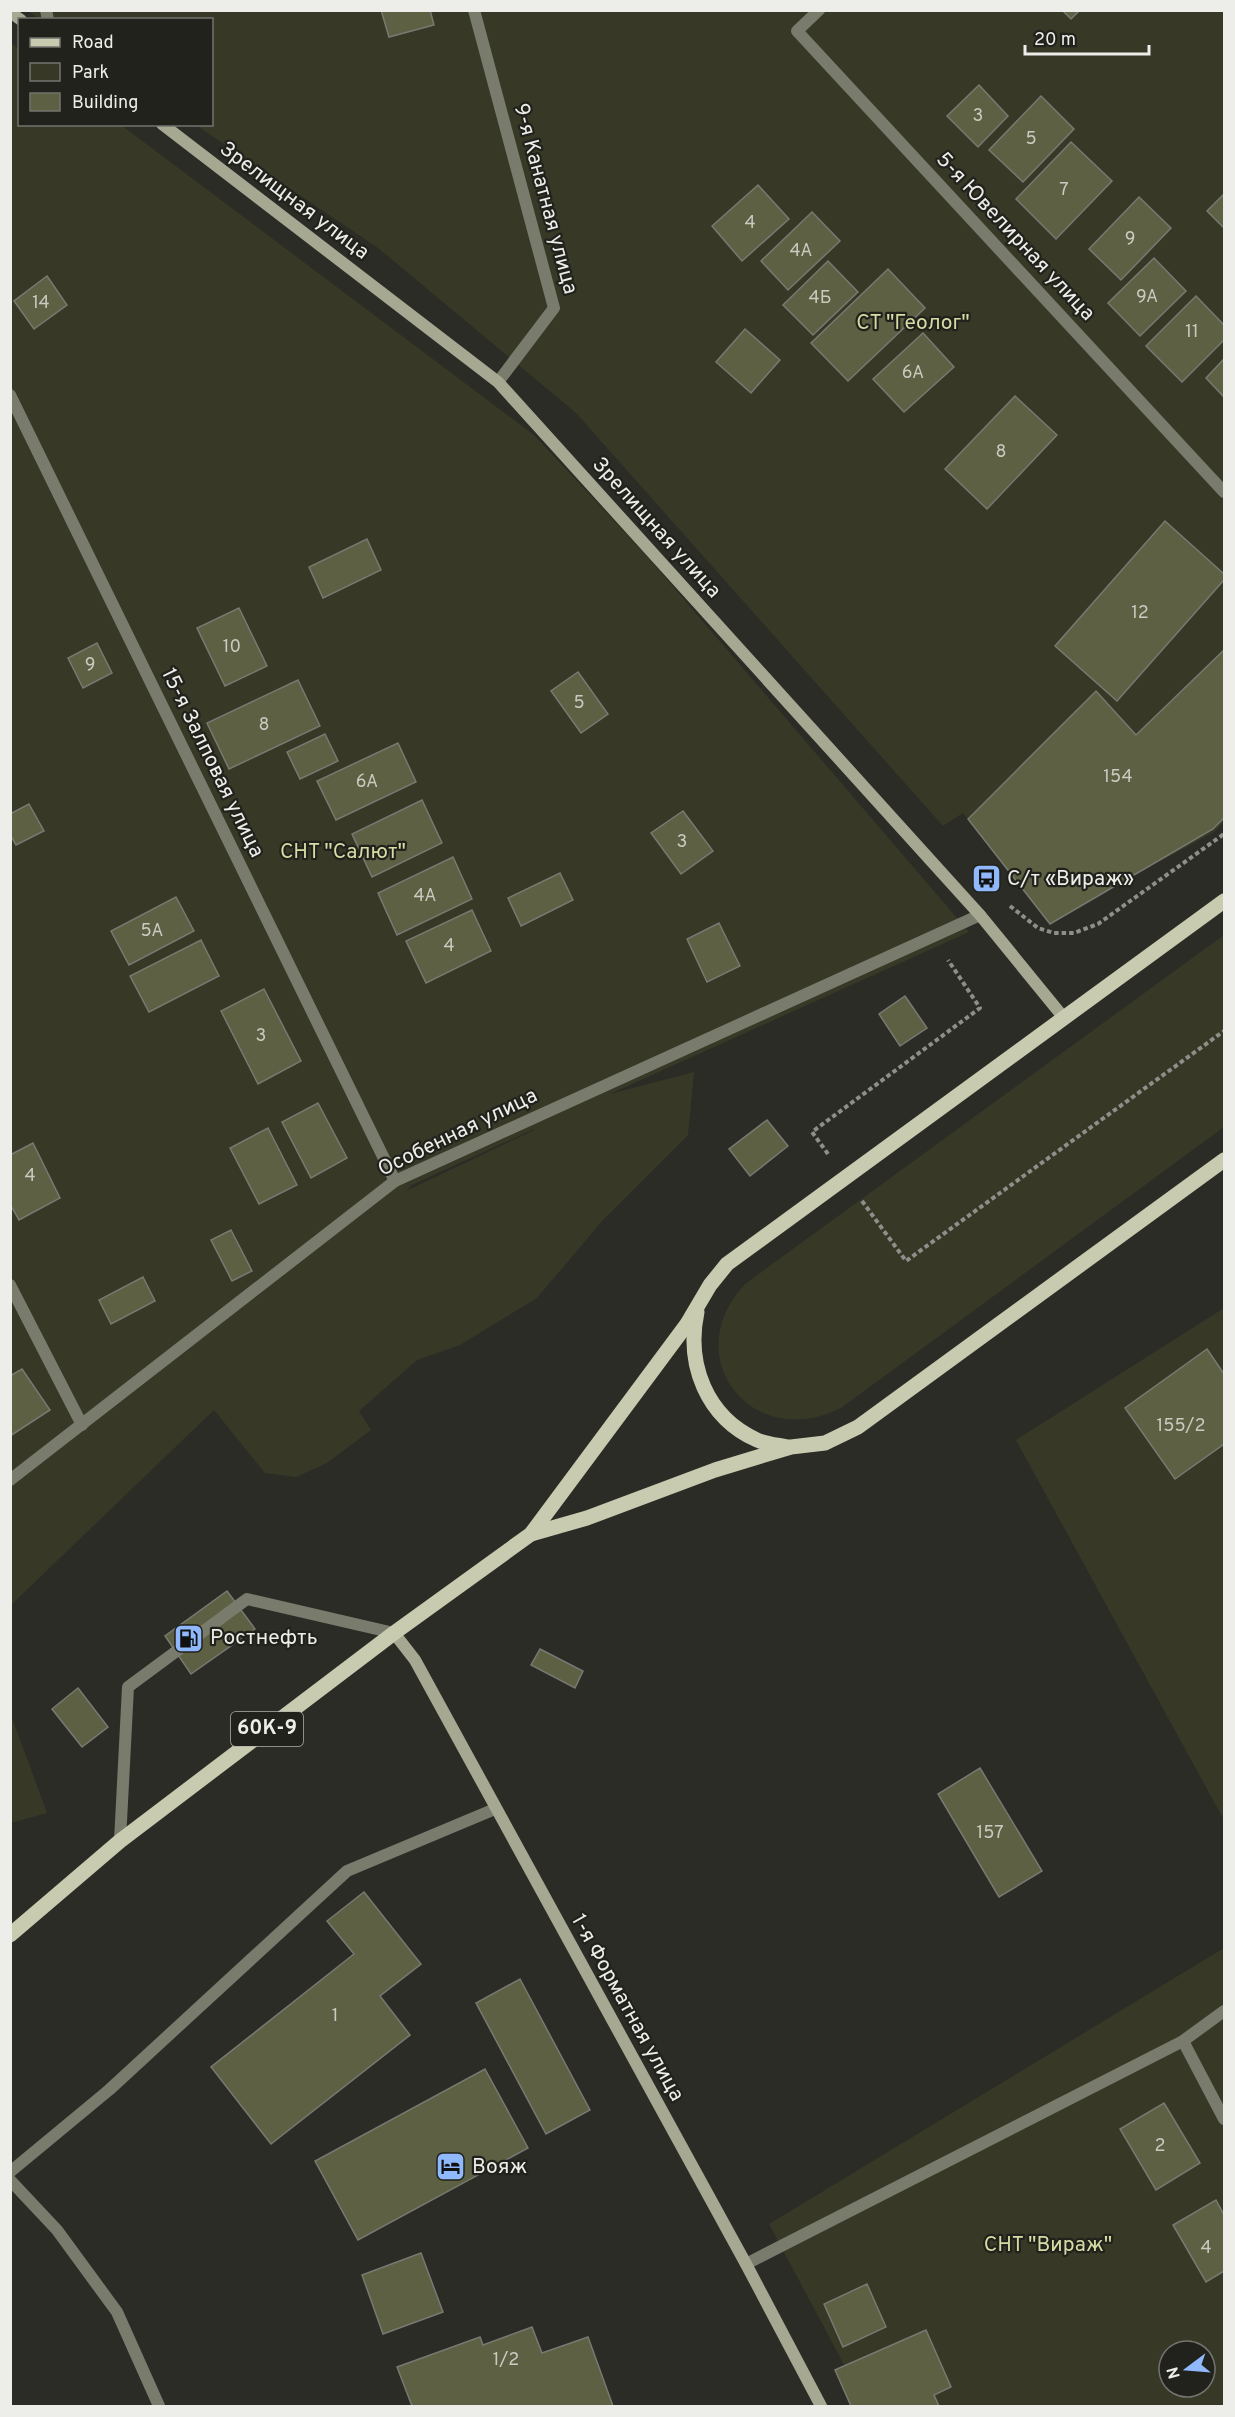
<svg xmlns="http://www.w3.org/2000/svg" width="1235" height="2417" font-family="Overpass,sans-serif">
<style>
.green{fill:#373926;fill-rule:evenodd}
.building{fill:#5e6043;stroke:#787972;stroke-width:1.5}
.lines{fill:none;stroke-linecap:round;stroke-linejoin:round}
.path{stroke:#8e8f8a;stroke-width:4;stroke-dasharray:4.5 3;stroke-linecap:butt}
.lane{stroke:#797b6d;stroke-width:12}
.street{stroke:#797b6d;stroke-width:12}
.secondary{stroke:#a6a892;stroke-width:12}
.primary{stroke:#c8cbaf;stroke-width:15}
.labels{text-anchor:middle;dominant-baseline:central;stroke-width:4.5;stroke-linejoin:round;paint-order:stroke}
.number-label{font-size:18px;fill:#c9cac0}
.shield{fill:#22221d;stroke:#b0b0ac;stroke-width:1.5}
.shield-label{font-size:20px;font-weight:bold;fill:#ededea}
.street-label{font-size:21px;fill:#ededea;stroke:#22221d}
.park-label{font-size:21px;fill:#d7dca4;stroke:#22221d}
.poi-label{font-size:21px;fill:#ededea;stroke:#22221d;text-anchor:start}
</style>
<rect width="100%" height="100%" fill="#2b2c26"/>
<g class="green">
<path d="M28,11H1224V822L1214,832L1049,922L963,813L943,826L576,413L378,248L196,125L212,124V20H41Z"/>
<path d="M10,42L19,49L20,124L121,125L534,435L645,554L969,932L610,1094L694,1072L688,1135L603,1220L537,1298L460,1345L417,1360L359,1411L371,1430L327,1463L296,1477L265,1473L214,1410L11,1605ZM534,1129V1130L406,1191L412,1185Z"/>
<path d="M1224,935V1127L841,1408C751,1453 677,1356 745,1284Z"/>
<path d="M1224,1308V1820L1016,1440Z"/>
<path d="M11,1715L47,1813L11,1823H10Z"/>
<path d="M1224,1948V2406H866L769,2224ZM1169,2351H1205V2387H1169Z"/>
</g>
<g class="building">
<path d="M381,10H430L434,25L389,37Z"/>
<path d="M1062,10H1080L1071,19Z"/>
<path d="M979,85L1008,116L978,147L947,116Z"/>
<path d="M1041,96L1074,129L1023,182L989,150Z"/>
<path d="M1071,142L1112,181L1056,239L1016,199Z"/>
<path d="M758,185L789,219L742,261L712,226Z"/>
<path d="M1224,194V228L1207,211Z"/>
<path d="M1139,197L1171,228L1121,280L1089,249Z"/>
<path d="M812,212L840,241L788,290L761,261Z"/>
<path d="M1154,258L1186,291L1140,336L1108,303Z"/>
<path d="M828,261L858,292L813,335L783,305Z"/>
<path d="M888,269L925,308L848,381L811,343Z"/>
<path d="M47,276L67,305L34,329L14,301Z"/>
<path d="M1196,296L1224,325V340L1182,382L1146,346Z"/>
<path d="M745,329L780,360L751,393L716,362Z"/>
<path d="M923,333L954,367L904,412L873,379Z"/>
<path d="M1224,359V397L1206,378Z"/>
<path d="M1015,396L1057,435L987,509L945,469Z"/>
<path d="M1165,521L1224,574V580L1117,701L1055,646Z"/>
<path d="M367,539L381,570L323,598L309,567Z"/>
<path d="M239,608L267,666L225,686L197,628Z"/>
<path d="M97,643L112,673L83,688L68,658Z"/>
<path d="M1224,650V818L1213,829L1050,924L968,819L1096,691L1136,735Z"/>
<path d="M578,672L608,714L581,733L551,691Z"/>
<path d="M298,680L320,726L229,769L207,723Z"/>
<path d="M325,734L338,761L300,779L287,752Z"/>
<path d="M398,743L416,782L336,820L317,781Z"/>
<path d="M422,800L442,843L372,877L352,834Z"/>
<path d="M29,804L44,831L16,845L10,834V814Z"/>
<path d="M683,811L713,851L681,874L651,833Z"/>
<path d="M453,857L472,899L397,935L378,893Z"/>
<path d="M560,873L573,900L521,926L508,898Z"/>
<path d="M176,897L194,931L129,965L111,931Z"/>
<path d="M472,910L491,951L426,983L406,941Z"/>
<path d="M719,923L740,966L707,982L687,939Z"/>
<path d="M201,940L219,976L149,1012L130,976Z"/>
<path d="M264,989L301,1061L258,1084L221,1011Z"/>
<path d="M905,996L927,1028L900,1046L879,1014Z"/>
<path d="M318,1103L347,1158L311,1178L282,1122Z"/>
<path d="M767,1120L788,1146L750,1176L729,1149Z"/>
<path d="M268,1128L297,1185L259,1204L230,1148Z"/>
<path d="M33,1143L60,1198L19,1220L10,1204V1155Z"/>
<path d="M231,1230L252,1271L232,1281L211,1240Z"/>
<path d="M143,1277L155,1301L111,1324L99,1300Z"/>
<path d="M1207,1349L1224,1374V1444L1175,1479L1125,1408Z"/>
<path d="M22,1369L50,1410L10,1436V1376Z"/>
<path d="M227,1591L255,1629L191,1674L165,1636Z"/>
<path d="M540,1649L583,1671L575,1688L531,1665Z"/>
<path d="M78,1688L108,1727L82,1747L52,1709Z"/>
<path d="M980,1768L1042,1871L999,1897L938,1794Z"/>
<path d="M364,1892L421,1964L380,1996L410,2035L271,2144L211,2067L354,1954L327,1921Z"/>
<path d="M520,1979L590,2110L546,2134L476,2003Z"/>
<path d="M485,2069L528,2148L358,2240L315,2161Z"/>
<path d="M1164,2103L1200,2163L1156,2190L1120,2129Z"/>
<path d="M1216,2200L1224,2215V2271L1206,2282L1173,2225Z"/>
<path d="M421,2253L443,2312L383,2334L362,2275Z"/>
<path d="M867,2284L886,2327L843,2347L824,2304Z"/>
<path d="M532,2327L542,2353L588,2337L613,2406H412L397,2367L480,2337L483,2345Z"/>
<path d="M926,2330L951,2387L934,2395L939,2406H851L835,2370Z"/>
</g>
<g class="lines">
<g class="path">
<path d="M1010,906L1038,928L1054,933H1074L1098,924L1224,834"/>
<path d="M828,1154L812,1132L980,1008L948,960"/>
<path d="M862,1201L906,1261L1224,1031"/>
</g>
<g class="lane">
<path d="M46,10L48,20"/>
<path d="M474,10L554,308L498,382"/>
<path d="M819,10L797,31L1224,492"/>
<path d="M120,1841L128,1687L247,1599L394,1633"/>
<path d="M1183,2041L1224,2119"/>
<path d="M10,2172L109,2090L347,1871L495,1809"/>
<path d="M746,2264L1183,2041L1224,2011"/>
</g>
<g class="street">
<path d="M10,395L395,1181"/>
<path d="M10,1285L82,1425"/>
<path d="M10,1480L395,1181L980,915"/>
<path d="M10,2180L57,2230L117,2312L159,2406"/>
</g>
<g class="secondary">
<path d="M10,12L21,20"/>
<path d="M162,124L498,382L980,915L1064,1018"/>
<path d="M394,1633L415,1660L746,2264L821,2406"/>
</g>
<g class="primary">
<path d="M697,1312C686,1364 706,1417 757,1440C766,1444 778,1445 788,1447"/>
<path d="M531,1534L587,1518L715,1470L791,1447L825,1443L858,1427L1224,1160"/>
<path d="M10,1935L120,1841L394,1633L531,1534L687,1324L710,1285L727,1264L1224,901"/>
</g>
</g>
<defs>
<symbol id="bus-square" viewBox="-11 -11 22 22"><rect x="-9" y="-9" width="18" height="18" rx="4" fill="#90b8fd" stroke="#22221d"/><path d="M-5-6H5V4H4V6H2V4H-2V6H-4V4H-5ZM-3.5-4V0h7V-4ZM-3.5 1.2v1.5H-2V1.2ZM2 1.2v1.5H3.5V1.2Z" fill="#111"/></symbol>
<symbol id="fuel-square" viewBox="-11 -11 22 22"><rect x="-9" y="-9" width="18" height="18" rx="4" fill="#90b8fd" stroke="#22221d"/><path d="M-5.5-6h7V0h2V4h1.3V-2.5L3-4.5l.8-.8L6-3V5H2.5V1h-1V6h-7ZM-4.2-4.7v3.2H.2V-4.7Z" fill="#111"/></symbol>
<symbol id="hotel-square" viewBox="-11 -11 22 22"><rect x="-9" y="-9" width="18" height="18" rx="4" fill="#90b8fd" stroke="#22221d"/><path d="M-6-4.5h1.5V1H6V5H4.5V3h-9V5H-6ZM-4 0a1.8 1.8 0 1 1 3.6 0ZM.5 0V-2.5h3Q6-2.5 6 0Z" fill="#111"/></symbol>
</defs>
<g fill-rule="evenodd">
<use href="#bus-square" x="970" y="862" width="33" height="33"/>
<use href="#fuel-square" x="172" y="1622" width="33" height="33"/>
<use href="#hotel-square" x="434" y="2150" width="33" height="33"/>
</g>
<g class="labels">
<g class="number-label">
<text x="978" y="116">3</text>
<text x="1031" y="139">5</text>
<text x="1064" y="190">7</text>
<text x="750" y="223">4</text>
<text x="1130" y="239">9</text>
<text x="801" y="251">4А</text>
<text x="1147" y="297">9А</text>
<text x="820" y="298">4Б</text>
<text x="41" y="303">14</text>
<text x="1192" y="332">11</text>
<text x="913" y="373">6А</text>
<text x="1001" y="452">8</text>
<text x="1140" y="613">12</text>
<text x="232" y="647">10</text>
<text x="90" y="665">9</text>
<text x="579" y="703">5</text>
<text x="264" y="725">8</text>
<text x="1118" y="777">154</text>
<text x="367" y="782">6А</text>
<text x="682" y="842">3</text>
<text x="425" y="896">4А</text>
<text x="152" y="931">5А</text>
<text x="449" y="946">4</text>
<text x="261" y="1036">3</text>
<text x="30" y="1176">4</text>
<text x="1181" y="1426">155/2</text>
<text x="990" y="1833">157</text>
<text x="335" y="2016">1</text>
<text x="1160" y="2146">2</text>
<text x="1206" y="2248">4</text>
<text x="506" y="2360">1/2</text>
</g>
<rect class="shield" x="231" y="1712" width="72" height="34" rx="4.5"/>
<g class="shield-label">
<text x="267" y="1729">60К-9</text>
</g>
<g class="street-label">
<text transform="translate(545 199) rotate(75)">9-я Канатная улица</text>
<text transform="translate(294 201) rotate(37)">Зрелищная улица</text>
<text transform="translate(1015 237) rotate(47)">5-я Ювелирная улица</text>
<text transform="translate(656 528) rotate(48)">Зрелищная улица</text>
<text transform="translate(212 763) rotate(64)">15-я Залповая улица</text>
<text transform="translate(458 1133) rotate(-26)">Особенная улица</text>
<text transform="translate(627 2008) rotate(61)">1-я Форматная улица</text>
</g>
<g class="park-label">
<text x="913" y="323">СТ "Геолог"</text>
<text x="343" y="852">СНТ "Салют"</text>
<text x="1048" y="2245">СНТ "Вираж"</text>
</g>
<g class="poi-label">
<text x="1007" y="879">С/т «Вираж»</text>
<text x="210" y="1638">Ростнефть</text>
<text x="472" y="2167">Вояж</text>
</g>
</g>
<rect width="1235" height="2417" fill="none" stroke="#ededea" stroke-width="24"/>
<rect x="18" y="18" width="195" height="108" fill="#22221d" stroke="#73736f" stroke-width="1.5"/>
<rect x="30" y="38" width="30" height="9" fill="#c8cbaf" stroke="#73736f" stroke-width="1.5"/>
<text x="72" y="48" font-size="18" fill="#ededea">Road</text>
<rect x="30" y="63" width="30" height="18" fill="#373926" stroke="#73736f" stroke-width="1.5"/>
<text x="72" y="78" font-size="18" fill="#ededea">Park</text>
<rect x="30" y="93" width="30" height="18" fill="#5e6043" stroke="#73736f" stroke-width="1.5"/>
<text x="72" y="108" font-size="18" fill="#ededea">Building</text>
<g transform="translate(1187 2369) rotate(254)"><circle r="28" fill="#22221d" stroke="#73736f" stroke-width="1.5"/>
<path d="M0-4.5L10 22L0 15L-10 22Z" fill="#90b8fd"/>
<text y="-9" font-size="16" font-weight="bold" text-anchor="middle" fill="#ededea">N</text>
</g>
<path d="M1025 45v9h124v-9" fill="none" stroke="#ededea" stroke-width="3"/>
<text x="1034" y="45" font-size="18" fill="#ededea" stroke="#22221d" stroke-width="4.5" paint-order="stroke">20 m</text>
</svg>
